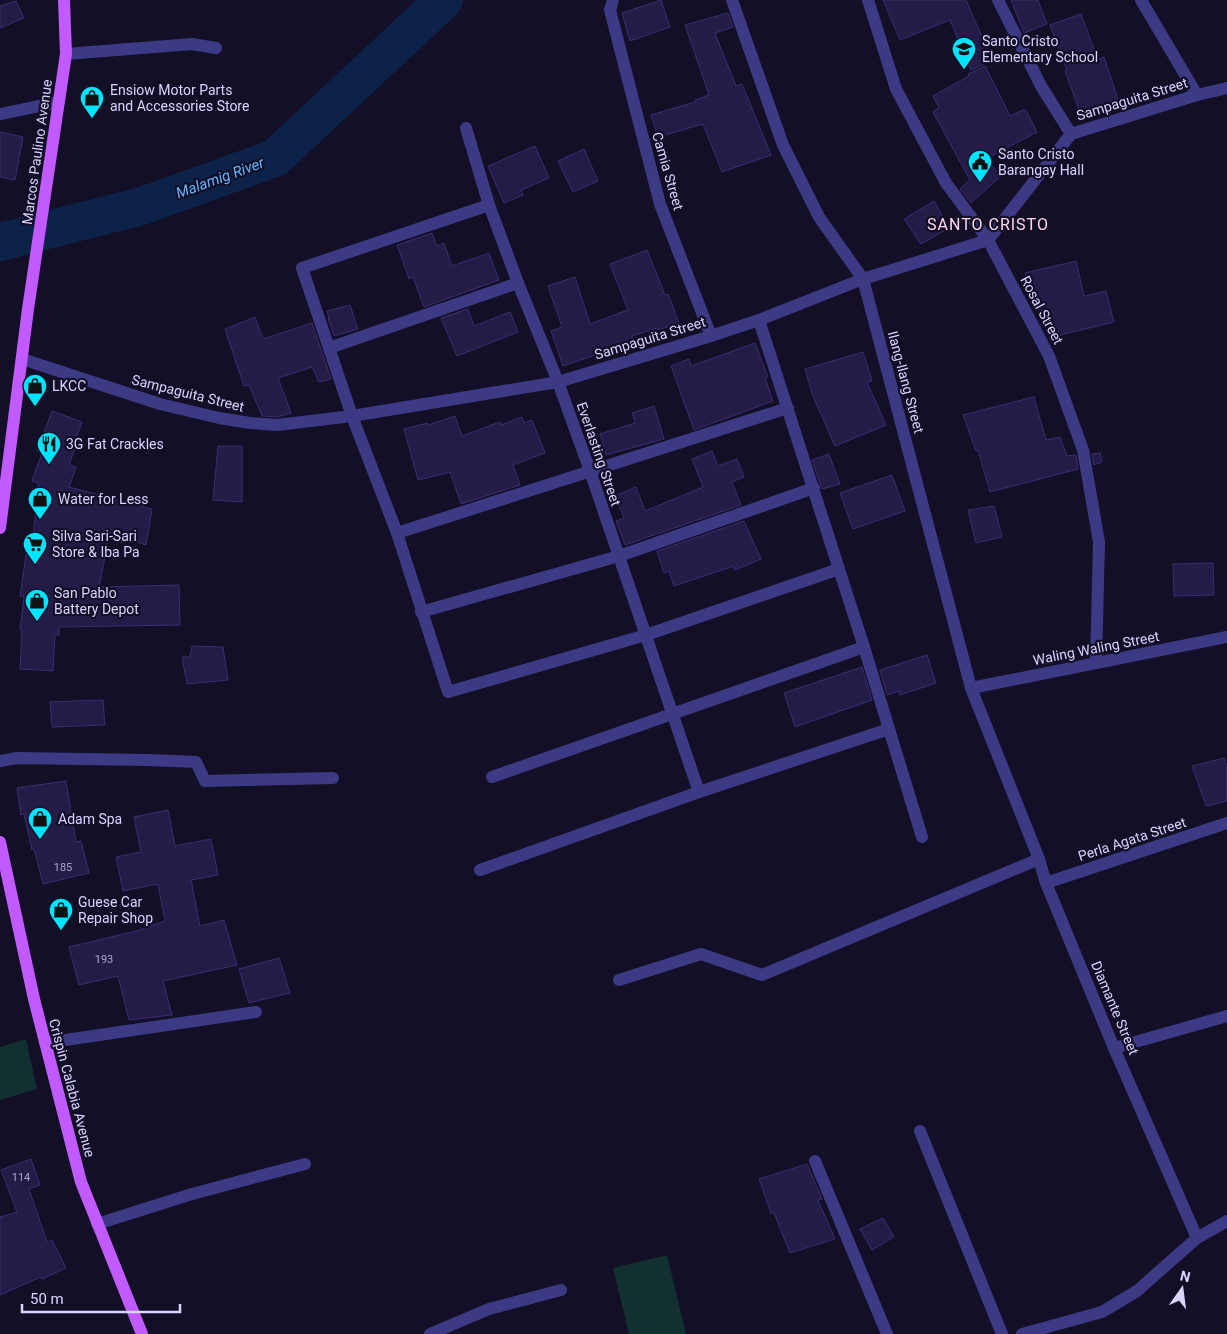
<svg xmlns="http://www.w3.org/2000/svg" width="1227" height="1334" font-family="Roboto,sans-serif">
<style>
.green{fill:#12302f}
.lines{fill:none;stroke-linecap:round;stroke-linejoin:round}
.river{stroke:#0c2248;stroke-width:38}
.building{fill:#241b47;stroke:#3b2d73}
.minor{stroke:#3d3a85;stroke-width:12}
.major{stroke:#c25bff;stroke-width:12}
.labels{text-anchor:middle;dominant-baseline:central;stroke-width:4.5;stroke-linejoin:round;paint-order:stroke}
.number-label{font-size:11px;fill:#aca6d1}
.poi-label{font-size:14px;fill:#d9d4ff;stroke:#130f26;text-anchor:start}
.street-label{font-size:14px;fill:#d9d4ff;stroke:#130f26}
.water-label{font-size:15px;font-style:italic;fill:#62b6ff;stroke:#130f26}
.quarter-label{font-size:16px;letter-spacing:1px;fill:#ffd6f0;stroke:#130f26}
</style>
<rect width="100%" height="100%" fill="#130f26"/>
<g class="green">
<path d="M26,1039L37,1089L0,1100V1047Z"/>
<path d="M667,1255L686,1334H629L613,1268Z"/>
</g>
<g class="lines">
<path class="river" d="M0,242L142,206L275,158L444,0"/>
</g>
<g class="building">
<path d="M661,0L670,27L630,41L622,13Z"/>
<path d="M883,0H966L992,60L971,70L950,20L900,40Z"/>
<path d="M1011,0H1038L1047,24L1024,33Z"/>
<path d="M16,1L24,18L0,28V6Z"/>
<path d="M728,13L733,27L715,33L736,86L742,84L771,155L722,172L703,124L658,137L651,115L695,102V100L709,95L685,25Z"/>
<path d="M1081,14L1098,60L1104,57L1118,99L1080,112L1065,71L1067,70L1050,25Z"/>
<path d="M985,66L1010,116L1025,109L1037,132L986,159L1001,176L971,203L960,189L970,180L933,112L939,108L933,96L969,76L968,74Z"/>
<path d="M0,132L23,137L15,180L0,177Z"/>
<path d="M535,146L549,178L521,190L523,195L504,203L488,166Z"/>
<path d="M584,149L598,181L573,192L558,161Z"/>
<path d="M934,201L949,228L921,244L904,219Z"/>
<path d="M432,233L437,246L444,243L452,266L489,253L499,280L424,307L413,277L409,279L397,245Z"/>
<path d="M647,250L665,295L668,294L679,323L658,330L657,328L632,336L633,342L563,366L551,331L562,327L548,286L575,277L590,324L628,310L610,264Z"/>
<path d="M1076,261L1084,296L1106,291L1114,322L1052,337L1037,305H1040L1025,273Z"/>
<path d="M350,305L358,329L334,336L328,318H329L327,311Z"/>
<path d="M468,309L474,326L510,312L518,332L457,356L441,318Z"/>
<path d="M255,317L263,339L312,323L331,379L319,382L312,367L278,378L291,413L277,417L262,416L249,385L244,386L225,329Z"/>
<path d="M755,343L768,377L765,378L773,401L694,430L671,366L689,359L691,366Z"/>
<path d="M863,352L872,381L867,382L886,425L835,446L813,396L805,369Z"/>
<path d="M1034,397L1046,440L1060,437L1067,456L1076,455L1078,469L990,492L978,450L976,451L963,415Z"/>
<path d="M654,406L664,439L606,455L600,434L635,423L632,413Z"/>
<path d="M52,411L82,422L76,439L78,440L69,465L76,467L69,487L152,509L146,545L110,532L99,587L179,585L180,625L59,627V635H55L53,671L20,669L22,630H20L24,597L20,596L27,549L32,550L38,483L32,481L42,453L37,451Z"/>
<path d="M455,416L462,436L500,422L501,425L522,417L524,423L532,420L545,453L513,465L520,485L461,504L450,472L418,480L404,429L427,423L428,425Z"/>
<path d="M218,446H242V502L213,500Z"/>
<path d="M712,451L718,466L737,459L744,477L732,482L741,505L625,545L616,521L624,518L615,496L636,487L645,511L703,487L692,459Z"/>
<path d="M1100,453L1102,462L1094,465L1092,454Z"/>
<path d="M829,454L840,484L822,489L812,460Z"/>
<path d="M892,475L905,511L853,529L840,493Z"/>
<path d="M994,506L1002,537L976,543L968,510Z"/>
<path d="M744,521L761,559L735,570L734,566L674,586L669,571L664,573L657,551Z"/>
<path d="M1213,563L1214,595L1174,596L1173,564Z"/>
<path d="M192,646L223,647L228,680L187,684L182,657H190Z"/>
<path d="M927,655L936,683L900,695L899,691L887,695L880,670Z"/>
<path d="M862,667L872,700L795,727L784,693Z"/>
<path d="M103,700L105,725L52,727L50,702Z"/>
<path d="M1224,758L1227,766V801L1206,806L1192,766Z"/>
<path d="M66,781L76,842L81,841L89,873L43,884L34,849L32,850L24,814L21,815L17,788Z"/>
<path d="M168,810L175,846L211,839L218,875L191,880L200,926L224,920L237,965L163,981L172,1015L129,1020L118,976L79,985L69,947L136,931L165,921L158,884L123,891L116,857L141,852L134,817Z"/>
<path d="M279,958L290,993L249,1003L239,969Z"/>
<path d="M31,1159L40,1185L29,1189L47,1242L52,1240L66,1268L42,1279L41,1277L0,1295V1217L17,1212L1,1170Z"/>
<path d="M807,1164L822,1199L818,1200L835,1239L790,1253L774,1213H771L759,1179Z"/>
<path d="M883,1218L894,1237L872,1250L860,1229Z"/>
</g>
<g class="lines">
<g class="minor">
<path d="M613,0L610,10L660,204L711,336"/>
<path d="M732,0L783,145L819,217L863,279L971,688L1039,859L1046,883L1114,1048L1197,1238"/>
<path d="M868,0L896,89L946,183L988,240L1049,356L1083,450L1099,542L1096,663"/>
<path d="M998,0L1041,86L1071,134"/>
<path d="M1141,0L1197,95"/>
<path d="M66,54L192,44L216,48"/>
<path d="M0,114L59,102"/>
<path d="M466,128L489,205L518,283L558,382L590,471L699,792"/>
<path d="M489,205L302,268L352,416L397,533L448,692L646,635L839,569"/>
<path d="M759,320L864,647L922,837"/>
<path d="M329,348L518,283"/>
<path d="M22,359L160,404L219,418L250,423L277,425L352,416L558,382L711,336L759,320L863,279L988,240L1071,134L1197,95L1227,88"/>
<path d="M397,533L788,408"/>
<path d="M421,612L619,556L814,488"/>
<path d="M971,688L1227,637"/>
<path d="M0,761L17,758L148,760L196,762L205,781L333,778"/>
<path d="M492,777L864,647"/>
<path d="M480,870L699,792L889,729"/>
<path d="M1046,883L1227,823"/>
<path d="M619,980L701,954L762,975L1039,859"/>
<path d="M45,1043L256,1012"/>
<path d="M1114,1048L1227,1016"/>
<path d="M920,1131L1002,1334"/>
<path d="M815,1161L887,1334"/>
<path d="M97,1224L192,1194L305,1164"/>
<path d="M430,1334L489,1309L561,1290"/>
<path d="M1022,1334L1102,1312L1137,1291L1197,1238L1227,1221"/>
</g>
<g class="major">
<path d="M0,528L28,309L66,54L64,0"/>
<path d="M0,842L34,999L81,1182L142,1334"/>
</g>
</g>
<defs>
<symbol id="school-pin" viewBox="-11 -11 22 30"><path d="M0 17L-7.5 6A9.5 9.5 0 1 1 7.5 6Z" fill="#00e5ff" stroke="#130f26"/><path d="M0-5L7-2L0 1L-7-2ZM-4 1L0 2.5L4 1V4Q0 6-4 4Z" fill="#111"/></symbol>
<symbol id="shop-pin" viewBox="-11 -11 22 30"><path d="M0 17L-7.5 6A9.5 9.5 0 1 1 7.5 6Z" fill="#00e5ff" stroke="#130f26"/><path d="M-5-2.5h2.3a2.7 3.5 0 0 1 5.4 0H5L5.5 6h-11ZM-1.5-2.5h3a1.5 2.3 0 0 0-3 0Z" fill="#111"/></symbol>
<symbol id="civic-pin" viewBox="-11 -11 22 30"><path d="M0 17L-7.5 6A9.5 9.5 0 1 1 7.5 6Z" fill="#00e5ff" stroke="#130f26"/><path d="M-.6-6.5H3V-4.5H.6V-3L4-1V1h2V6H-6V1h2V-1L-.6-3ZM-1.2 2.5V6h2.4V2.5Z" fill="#111"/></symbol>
<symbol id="restaurant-pin" viewBox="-11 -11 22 30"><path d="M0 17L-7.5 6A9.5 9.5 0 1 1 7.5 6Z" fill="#00e5ff" stroke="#130f26"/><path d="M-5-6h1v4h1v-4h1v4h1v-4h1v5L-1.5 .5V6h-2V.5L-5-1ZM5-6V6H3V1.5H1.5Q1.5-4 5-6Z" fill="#111"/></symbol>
<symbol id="supermarket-pin" viewBox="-11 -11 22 30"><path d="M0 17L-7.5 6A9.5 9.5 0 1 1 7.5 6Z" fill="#00e5ff" stroke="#130f26"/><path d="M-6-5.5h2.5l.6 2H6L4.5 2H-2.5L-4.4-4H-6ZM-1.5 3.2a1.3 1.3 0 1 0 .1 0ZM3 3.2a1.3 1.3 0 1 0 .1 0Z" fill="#111"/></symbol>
</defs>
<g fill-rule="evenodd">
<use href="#school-pin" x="950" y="35" width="28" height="38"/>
<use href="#shop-pin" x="78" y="84" width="28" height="38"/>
<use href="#civic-pin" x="966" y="148" width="28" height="38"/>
<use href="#shop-pin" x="21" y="372" width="28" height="38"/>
<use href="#restaurant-pin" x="35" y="430" width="28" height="38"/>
<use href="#shop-pin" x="26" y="485" width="28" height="38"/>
<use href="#supermarket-pin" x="21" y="530" width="28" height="38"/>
<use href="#shop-pin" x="23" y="587" width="28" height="38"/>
<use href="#shop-pin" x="26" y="805" width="28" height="38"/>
<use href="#shop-pin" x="47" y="896" width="28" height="38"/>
</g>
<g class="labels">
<g class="number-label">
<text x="63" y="867">185</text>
<text x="104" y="959">193</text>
<text x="21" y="1177">114</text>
</g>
<g class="poi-label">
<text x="982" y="41">Santo Cristo<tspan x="982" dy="16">Elementary School</tspan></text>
<text x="110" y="90">Ensiow Motor Parts<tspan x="110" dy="16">and Accessories Store</tspan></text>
<text x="998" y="154">Santo Cristo<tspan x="998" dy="16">Barangay Hall</tspan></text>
<text x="52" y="386">LKCC</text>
<text x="66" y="444">3G Fat Crackles</text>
<text x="58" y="499">Water for Less</text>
<text x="52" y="536">Silva Sari-Sari<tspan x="52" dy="16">Store &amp; Iba Pa</tspan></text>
<text x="54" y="593">San Pablo<tspan x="54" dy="16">Battery Depot</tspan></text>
<text x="58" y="819">Adam Spa</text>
<text x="78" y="902">Guese Car<tspan x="78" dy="16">Repair Shop</tspan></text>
</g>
<g class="street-label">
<text transform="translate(1132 99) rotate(-17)">Sampaguita Street</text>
<text transform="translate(37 152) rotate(-82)">Marcos Paulino Avenue</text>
<text transform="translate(668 171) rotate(74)">Camia Street</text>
<text transform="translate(1042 310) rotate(62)">Rosal Street</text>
<text transform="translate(650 338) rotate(-17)">Sampaguita Street</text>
<text transform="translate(906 382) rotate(75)">Ilang-Ilang Street</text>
<text transform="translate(188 393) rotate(14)">Sampaguita Street</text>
<text transform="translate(599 454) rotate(71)">Everlasting Street</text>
<text transform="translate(1096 648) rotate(-11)">Waling Waling Street</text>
<text transform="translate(1132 839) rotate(-18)">Perla Agata Street</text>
<text transform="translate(1115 1008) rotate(67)">Diamante Street</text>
<text transform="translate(72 1088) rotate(75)">Crispin Calabia Avenue</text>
</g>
<g class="water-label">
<text transform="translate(220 178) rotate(-20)">Malamig River</text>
</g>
<g class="quarter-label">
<text x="988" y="224">SANTO CRISTO</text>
</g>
</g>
<g transform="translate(1182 1289) rotate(14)" stroke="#130f26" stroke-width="4" paint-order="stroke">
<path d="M0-4L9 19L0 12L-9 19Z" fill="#d9d4ff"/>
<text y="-8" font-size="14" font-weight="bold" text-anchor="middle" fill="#d9d4ff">N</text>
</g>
<path d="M22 1304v8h158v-8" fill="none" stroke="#d9d4ff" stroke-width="2.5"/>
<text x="30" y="1304" font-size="15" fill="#d9d4ff" stroke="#130f26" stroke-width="4" paint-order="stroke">50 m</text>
</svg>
